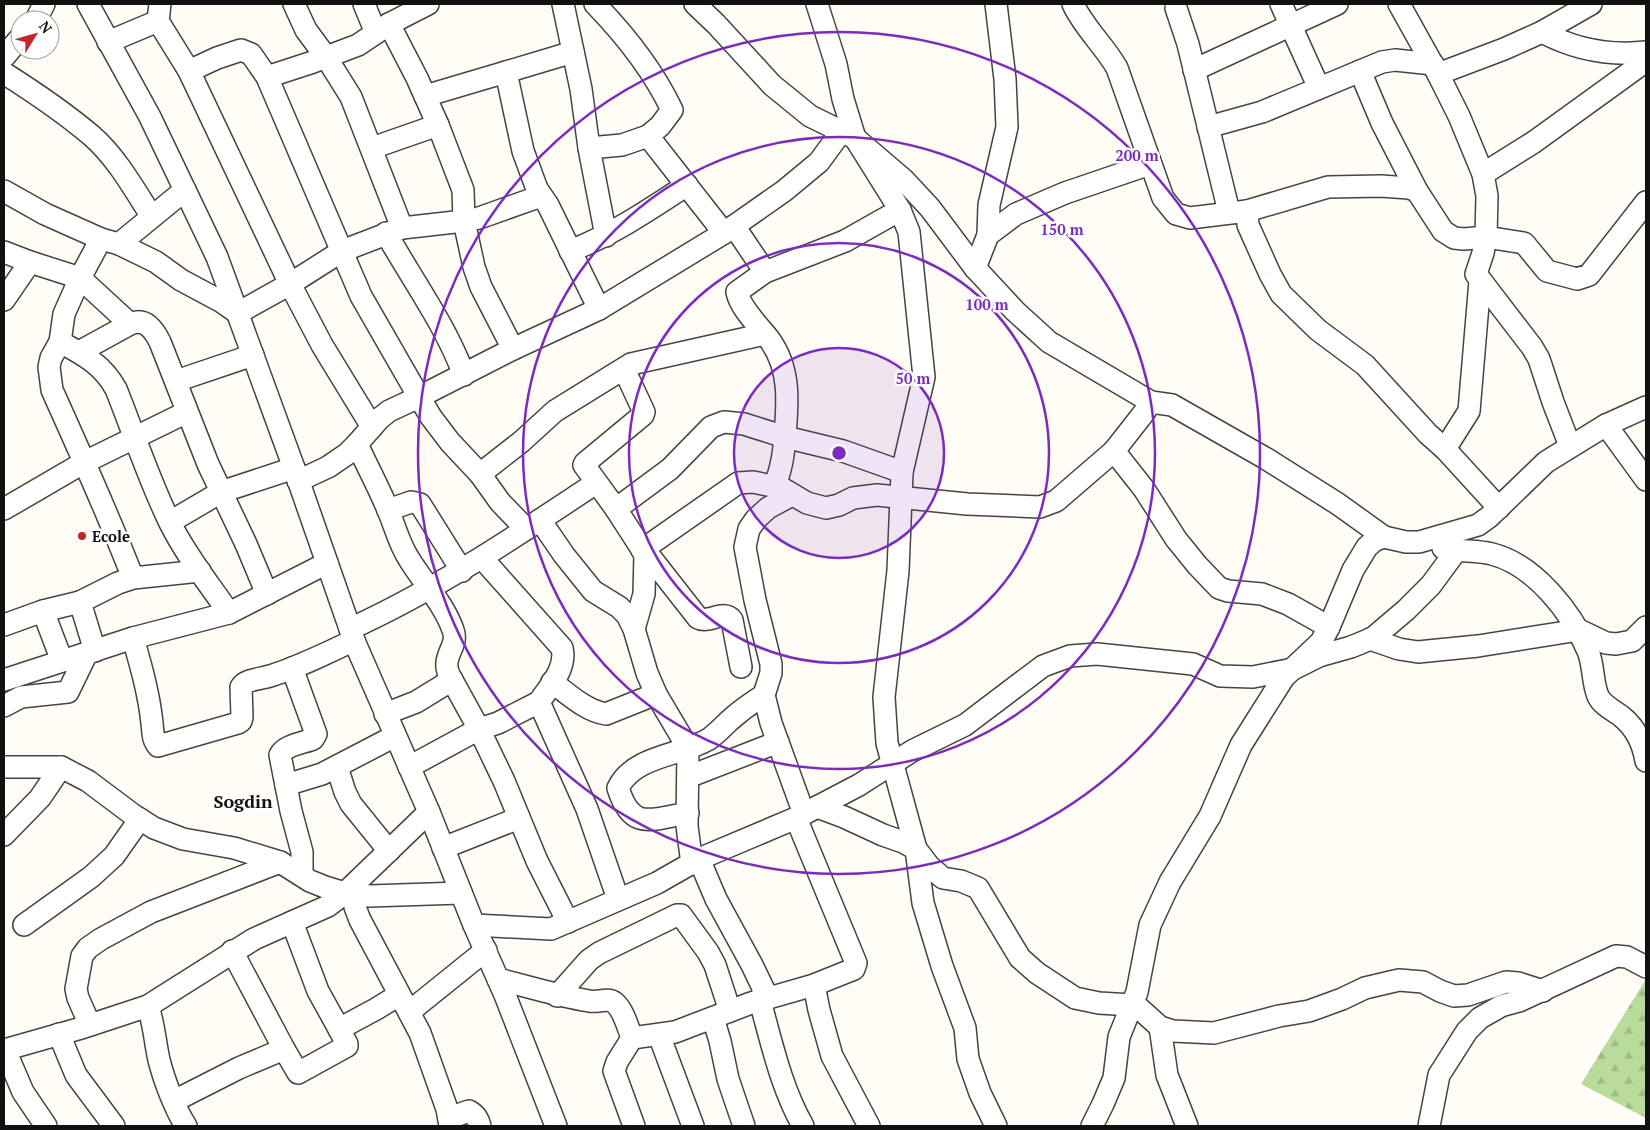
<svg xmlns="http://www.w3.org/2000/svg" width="1650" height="1130" font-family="'PT Serif',serif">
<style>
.forest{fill:url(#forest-firs)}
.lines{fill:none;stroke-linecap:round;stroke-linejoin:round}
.minor-casing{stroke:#444;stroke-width:24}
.minor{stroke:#fff;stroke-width:21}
.ring{fill:none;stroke:#7b2cbf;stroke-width:2.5}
.poi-dot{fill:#c4262e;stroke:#fff;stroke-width:2}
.labels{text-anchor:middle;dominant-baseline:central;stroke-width:5;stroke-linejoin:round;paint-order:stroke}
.poi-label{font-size:15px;font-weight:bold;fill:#111;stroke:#fff;text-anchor:start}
.quarter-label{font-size:18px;font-weight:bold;fill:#111;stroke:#fff}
.centre{fill:#7b2cbf;stroke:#fff;stroke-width:2.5}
.ring-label{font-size:15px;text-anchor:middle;font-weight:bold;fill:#7b2cbf;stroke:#fff;stroke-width:5;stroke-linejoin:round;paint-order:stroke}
</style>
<defs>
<pattern id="forest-firs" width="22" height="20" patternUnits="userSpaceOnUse" patternTransform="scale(1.25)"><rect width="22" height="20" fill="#b9dc9c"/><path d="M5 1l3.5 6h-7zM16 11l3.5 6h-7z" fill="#9ebc85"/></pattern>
</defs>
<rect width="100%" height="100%" fill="#fffdf5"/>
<path class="forest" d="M1646,979V1118L1581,1084Z"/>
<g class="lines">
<defs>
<g id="minor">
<path d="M88,4L150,117L217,257L294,468L355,643L429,812L474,925L505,995L556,1126"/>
<path d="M294,4L306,30L326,57L351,97L402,228"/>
<path d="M364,4L376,33"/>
<path d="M563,4L581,89L589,148L606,236"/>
<path d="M595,4C626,36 653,70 672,110L660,126L648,136"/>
<path d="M695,4L716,24L772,85L810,116L855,138L903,179L930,208L975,268L1015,311L1049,342L1151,402L1172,405L1265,458L1338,504L1384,537"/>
<path d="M817,4L836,64L843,99L855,138L900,210L909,232L924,377L902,472L898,571L884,697L887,743L916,849L923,903L942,966L965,1028L968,1059L980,1093L996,1126"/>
<path d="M1073,4C1084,28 1104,45 1117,68L1163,198L1176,214L1190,218L1247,211L1248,225L1270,274L1281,294L1318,330L1365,365L1428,434L1445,449L1499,508"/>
<path d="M1281,4L1319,88"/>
<path d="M1399,4L1438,74L1459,116L1483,174L1487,196L1486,237L1483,253L1476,274L1532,347L1539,359L1553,402L1570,446"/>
<path d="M1176,8L1188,44L1229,212"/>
<path d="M36,20L44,4"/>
<path d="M158,21L160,4"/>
<path d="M389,24L417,78L438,125"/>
<path d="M1542,32C1574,49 1610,56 1646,52"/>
<path d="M108,42L158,21L189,71L290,284L322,345L372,427"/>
<path d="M573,52L506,72L523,151L537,189L548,205L599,309"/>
<path d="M4,57L20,38"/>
<path d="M1194,70L1337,4"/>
<path d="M189,71L217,58L241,50L251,54L267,77L313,62L358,45L389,24L428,4"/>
<path d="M1360,71L1382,123L1417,191"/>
<path d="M4,73C34,92 65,113 92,136C117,158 134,189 152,217"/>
<path d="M1438,74L1504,49L1542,32L1591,4"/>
<path d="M267,77L361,296L419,397L431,417L450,442L480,474L500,502L526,529"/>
<path d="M425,96L506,72"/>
<path d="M1208,127L1262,112L1382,62L1395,60L1433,64"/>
<path d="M372,148L438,125L463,190L464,221L474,267L481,287L513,349"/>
<path d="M589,148L622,145L648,136L724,233"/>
<path d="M1483,174L1534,142L1646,61"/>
<path d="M4,191L45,214L101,239L119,244L156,262L181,280L222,302L238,313L290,284L342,251L402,228L464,221L479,218L541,196"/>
<path d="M1247,211L1328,187L1381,186L1409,188L1417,191L1443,231L1454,238L1464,239L1486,237L1524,243L1547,271L1577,279L1589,275L1646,202"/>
<path d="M734,226L765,272"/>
<path d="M386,233C413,281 445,324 464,375"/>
<path d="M988,235L989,205L1007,127L1005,79L996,4"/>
<path d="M101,239L80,278L64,314L60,342L51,358L49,367L52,390C80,452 108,514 133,578"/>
<path d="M119,244L185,190"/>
<path d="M570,251C612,235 649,210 687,185"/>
<path d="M4,252L30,262"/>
<path d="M975,268L988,235L1016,214L1065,193L1150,164"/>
<path d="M4,300L30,262L80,278L130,324C145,317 154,330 160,342L208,464L246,544L267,594"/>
<path d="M60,342C83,354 103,365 116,389C134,434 149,480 170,523C186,555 209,584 229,613"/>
<path d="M79,352L130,324"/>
<path d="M624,369L644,412L643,415L585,463L584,465L616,509L645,554L644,594L634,629"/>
<path d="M176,381L253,355"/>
<path d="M1151,402L1143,414L1114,451L1144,489L1176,539L1197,565L1219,588L1228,591L1262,594L1288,604L1329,627"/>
<path d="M1606,425L1646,480"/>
<path d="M357,444C367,466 379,488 388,510C395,526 399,544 409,559C423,582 444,604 453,630C460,648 437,657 452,680"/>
<path d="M1445,449L1469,411L1480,281"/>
<path d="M480,474L521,442L555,411L631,364L765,334"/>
<path d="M298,481L328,467L347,454L357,444L379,419L389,411L419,397L513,349L599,309L724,233L784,191L819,162L841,132"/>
<path d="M775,484L807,503L826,508L839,505L853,498L877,495L967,504L1040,507L1056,501L1114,451"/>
<path d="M4,509L83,463L187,412"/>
<path d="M616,509L670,469L711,427L724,422L744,424L785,437L843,451L902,472"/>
<path d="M388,510L411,502L420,504L462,571"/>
<path d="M540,520L564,555L593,591L619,607L627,615L634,629L647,673L656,694L688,748L687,826L692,864"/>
<path d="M170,522L221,492L294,468"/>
<path d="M1443,548C1460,552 1477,550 1492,554C1535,565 1572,613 1588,651C1594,665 1592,682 1598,696C1602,705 1613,710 1621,716C1635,727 1643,743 1646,761"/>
<path d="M642,550L738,483L753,482L772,486C779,482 783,456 784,447C787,410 793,371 769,339C759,326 740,308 737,292L765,272L845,241L900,210"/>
<path d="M645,554L651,558L698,618C709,624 723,609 732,620L741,667"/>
<path d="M482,558L562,648C567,668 550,686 539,702"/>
<path d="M43,611L62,661"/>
<path d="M4,625L43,611L80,602"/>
<path d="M350,629C438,589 516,536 596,483"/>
<path d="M133,638C141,666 149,694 152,723C153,731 152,739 158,746L238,723L241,721L242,717L241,687C246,679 261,679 270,676C296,668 321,656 346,644L355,643"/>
<path d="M1370,639L1399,649L1418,652L1478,646L1579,630L1606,643L1616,644L1632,641L1646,627"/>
<path d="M95,651L80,602L118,583L133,578L200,571"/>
<path d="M292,668L316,734L313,739C303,743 285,745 280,755L291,811L302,852V875"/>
<path d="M4,680L133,638L229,613L327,563"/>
<path d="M552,682C568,694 586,711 606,714L656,694"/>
<path d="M764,695L771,673V664L755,600L745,547L749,529L756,519L768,508L792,495"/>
<path d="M4,706L21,697L68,692L87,653"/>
<path d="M385,714L416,702L452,680L479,729L504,781L537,861L568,922"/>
<path d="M4,767H61L88,781L132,814L154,828L183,839L234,848L280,862L310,881L325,887L345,893L369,896L461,893"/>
<path d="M337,767L345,792L351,804L389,851"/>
<path d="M409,767L479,729L498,723L539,702L587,809L618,899"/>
<path d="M688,777L778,742"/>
<path d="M286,785L322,774L395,736"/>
<path d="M817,807L844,817L883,835L903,842L916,849L929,866L943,878L961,881L978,888L1020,958L1037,973L1075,998L1099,1003L1132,1005L1140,1009L1160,1027L1173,1031L1214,1033L1279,1016L1309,1011L1342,999L1365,988L1399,980L1423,982L1440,991L1454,996L1468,995L1506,982L1518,983L1543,991"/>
<path d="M688,813C651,819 632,832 618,788C634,755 681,756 709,739C716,734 723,727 729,721C740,711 751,703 764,695L771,723L804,814"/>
<path d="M4,835L40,798L61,767"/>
<path d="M443,848L519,818"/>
<path d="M699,859L716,899L752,965L764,990L760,1001C772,1044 781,1087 803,1126"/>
<path d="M354,894L355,907L360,920L420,1033L447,1109L450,1126"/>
<path d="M292,922L318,991L339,1029L376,1009L399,995"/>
<path d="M24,925L91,877L114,856L140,819"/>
<path d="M474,925L551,929L657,883L699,859L796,818L859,785L912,751L965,725L1043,666L1070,656L1097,654L1193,664L1220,676L1253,677L1293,669L1319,656L1351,647L1373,638L1406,610L1431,585L1456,551"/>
<path d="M232,951L284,1049L298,1073L347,1046V1044L339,1029"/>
<path d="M498,979C529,987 558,996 589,1001C598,1003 608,997 615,1003C624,1011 628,1028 632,1038L617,1062L614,1071L634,1126"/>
<path d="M814,985L819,1010L832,1056L869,1126"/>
<path d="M557,996L589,960L599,953L677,915H681L708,952L715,965L730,1011"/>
<path d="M148,1006C154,1024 155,1042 159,1060C164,1080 175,1109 186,1126"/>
<path d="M409,1012L486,950"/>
<path d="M713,1018L720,1041L728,1079L744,1126"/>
<path d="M90,1025L78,998L76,989L82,956L88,948L101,939L151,912L280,862"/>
<path d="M1160,1027L1167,1075L1187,1126"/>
<path d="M59,1034L76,1075L114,1126"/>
<path d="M659,1035L693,1126"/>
<path d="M632,1038L675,1032L751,1003L814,985L854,969L856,963L796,818"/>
<path d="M4,1050L78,1029L148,1006L254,939L328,906L345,893L429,812"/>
<path d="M5,1050L23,1092L46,1126"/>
<path d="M174,1101L239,1068L284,1049"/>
<path d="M449,1118L469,1111C476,1115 478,1119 480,1126"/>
<path d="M1092,1126L1103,1104L1114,1078L1119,1037L1137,992L1150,925L1170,882L1210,816L1241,745L1284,677L1321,642L1329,627L1353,570L1367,547L1375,540L1384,537L1406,542H1419L1478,525L1489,517L1546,462L1606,425L1646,407"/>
<path d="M1429,1126L1439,1075L1467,1031L1480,1018L1501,1006L1519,1001L1616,956L1627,957L1646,967"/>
</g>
</defs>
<use href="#minor" class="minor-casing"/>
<use href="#minor" class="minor"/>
</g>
<circle cx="839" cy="453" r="105" fill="#7b2cbf" fill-opacity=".12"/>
<g class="ring">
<circle cx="839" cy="453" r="105"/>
<circle cx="839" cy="453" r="210"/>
<circle cx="839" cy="453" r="316"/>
<circle cx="839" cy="453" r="421"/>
</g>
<circle class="poi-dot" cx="82" cy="536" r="5"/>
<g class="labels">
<g class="poi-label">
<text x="92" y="536">Ecole</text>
</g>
<g class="quarter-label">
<text x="243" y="801">Sogdin</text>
</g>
</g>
<circle cx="839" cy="453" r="8" class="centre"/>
<g class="ring-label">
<text x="1137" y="161">200 m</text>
<text x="1062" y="235">150 m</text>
<text x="987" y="310">100 m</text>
<text x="913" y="384">50 m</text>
</g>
<rect width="1650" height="1130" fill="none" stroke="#111111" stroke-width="10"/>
<g transform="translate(35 35) rotate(53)"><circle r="24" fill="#ffffff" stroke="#a0a0a0"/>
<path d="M0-4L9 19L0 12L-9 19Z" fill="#c4262e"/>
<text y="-8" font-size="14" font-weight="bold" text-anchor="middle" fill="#111111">N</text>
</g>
</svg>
